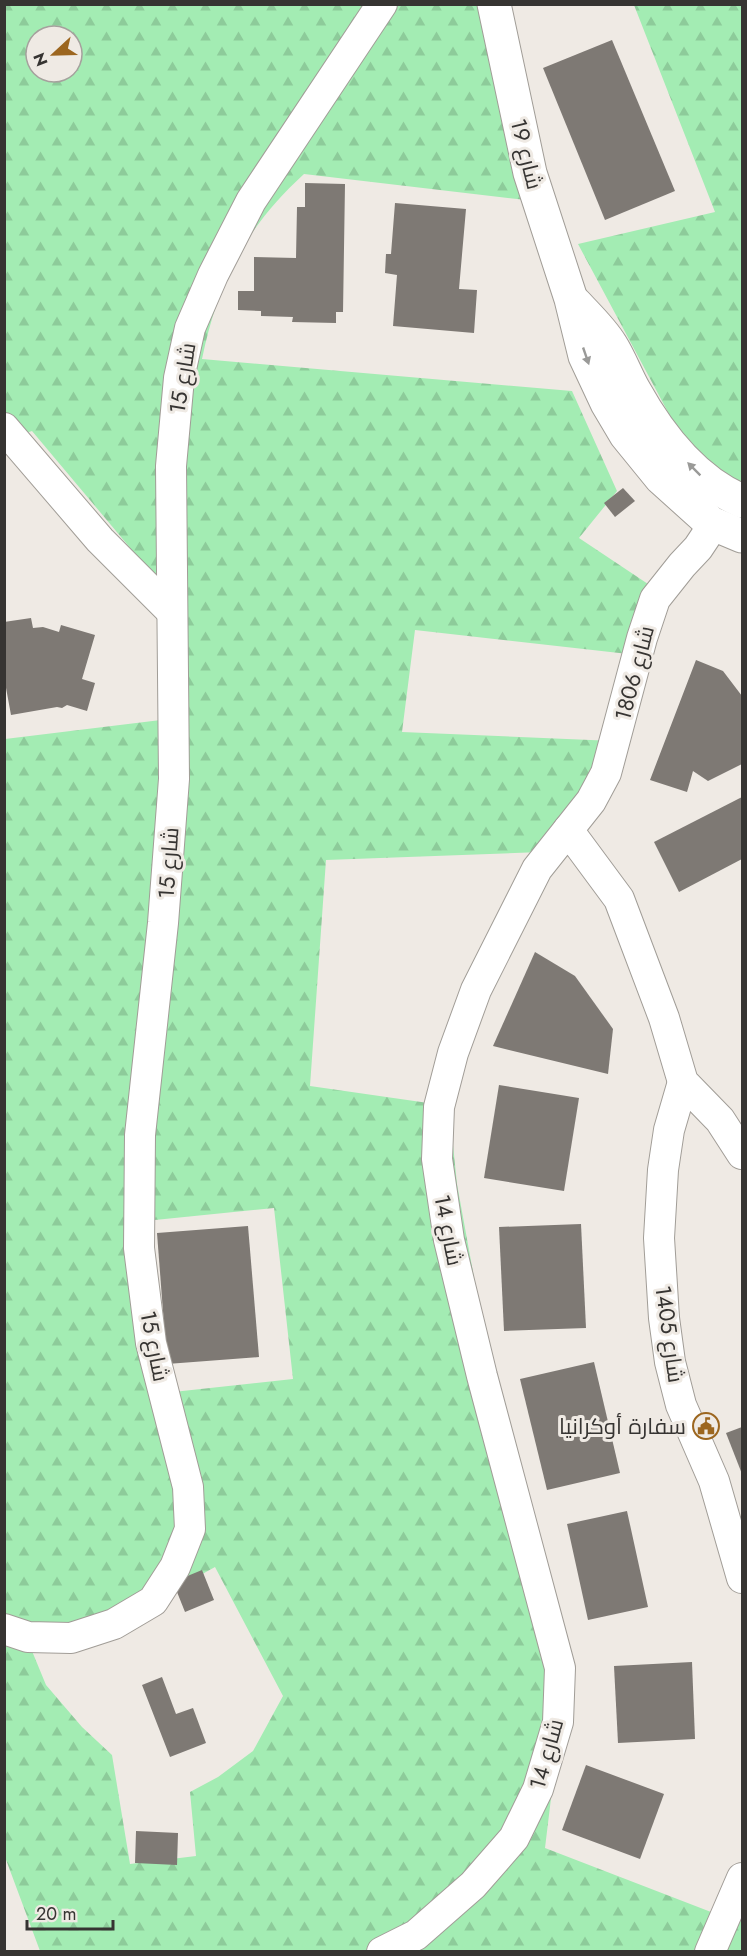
<svg xmlns="http://www.w3.org/2000/svg" width="747" height="1956" font-family="Jost,Cairo,sans-serif">
<style>
.forest{fill:url(#forest-firs);fill-rule:evenodd}
.building{fill:#7e7974}
.lines{fill:none;stroke-linecap:round;stroke-linejoin:round}
.minor-casing{stroke:#a19d97;stroke-width:32}
.secondary-casing{stroke:#a19d97;stroke-width:35}
.minor{stroke:#fff;stroke-width:30}
.secondary{stroke:#fff;stroke-width:33}
.oneway{fill:#9a9a98}
.labels{text-anchor:middle;dominant-baseline:central;stroke-width:6;stroke-linejoin:round;paint-order:stroke}
.street-label{font-size:22px;fill:#363432;stroke:#efeae4}
.poi-label{font-size:22px;fill:#363432;stroke:#efeae4;text-anchor:end}
</style>
<defs>
<pattern id="forest-firs" width="22" height="20" patternUnits="userSpaceOnUse" patternTransform="scale(1.5)"><rect width="22" height="20" fill="#a3ecb3"/><path d="M5 1l3.5 6h-7zM16 11l3.5 6h-7z" fill="#8dcb9a"/></pattern>
</defs>
<rect width="100%" height="100%" fill="#efeae4"/>
<g class="forest">
<path d="M5,5H501L526,200L304,174C245,228 218,282 202,359L572,391L617,491L579,538L657,590L637,655L415,630L402,732L614,741L568,851L326,860L310,1086L449,1106L457,1184L489,1360L563,1699L545,1848L724,1917L742,1889V1951H40L5,1857V739L169,719L163,587L32,431L5,440ZM36,36H72V72H36ZM274,1208L293,1379L164,1393L145,1221ZM215,1567L283,1696L253,1751L218,1777L190,1792L196,1856L130,1864L112,1755L82,1727L46,1685L32,1651L159,1598Z"/>
<path d="M634,5H742V478L723,515L578,244L715,212Z"/>
</g>
<g class="building">
<path d="M612,40L675,191L605,220L543,68Z"/>
<path d="M305,183L345,184L343,312H336V323L292,322L293,317L261,316V311L238,310V291H254V257L296,258L297,207H305Z"/>
<path d="M395,203L466,209L459,289L477,290L474,333L393,326L397,275L385,273L386,254H391Z"/>
<path d="M623,488L635,501L615,517L604,503Z"/>
<path d="M31,618L33,628L43,627L59,632L61,625L95,635L82,679L95,683L87,711L67,705L62,708L57,707L11,715L4,677V622Z"/>
<path d="M696,660L723,671L742,696V764L708,781L693,771L687,792L650,780Z"/>
<path d="M742,797V859L679,892L654,842Z"/>
<path d="M535,952L575,976L613,1029L608,1074L493,1046Z"/>
<path d="M499,1085L579,1098L564,1191L484,1178Z"/>
<path d="M581,1224L586,1328L504,1331L499,1227Z"/>
<path d="M248,1226L259,1357L167,1364L157,1233Z"/>
<path d="M594,1362L620,1473L547,1490L520,1379Z"/>
<path d="M742,1427V1474L726,1433Z"/>
<path d="M627,1511L648,1607L588,1620L567,1524Z"/>
<path d="M202,1570L214,1600L185,1612L173,1582Z"/>
<path d="M692,1662L695,1739L618,1743L614,1666Z"/>
<path d="M162,1677L176,1714L193,1708L206,1743L170,1757L142,1685Z"/>
<path d="M586,1765L664,1794L640,1859L562,1830Z"/>
<path d="M136,1831L178,1833L177,1865L135,1863Z"/>
</g>
<g class="lines">
<defs>
<g id="minor">
<path d="M4,428L100,540L172,612"/>
<path d="M568,830L591,801L606,773L642,638L655,599L682,565L698,548L706,536L711,523"/>
<path d="M683,1082L669,1130L663,1170L659,1238L664,1318L670,1362L681,1405L714,1481L742,1578"/>
<path d="M4,1629L28,1637L71,1638L114,1624L153,1601L175,1567L190,1529L188,1487L151,1343L139,1248L140,1135L163,923L174,779L171,466L179,378L190,328L213,275L251,201L382,4"/>
<path d="M382,1952L416,1935L473,1885L514,1838L538,1789L558,1722L560,1668L482,1376L449,1240L437,1159L439,1107L453,1053L476,990L537,869L568,830L619,899L664,1018L683,1082L720,1120L742,1154"/>
<path d="M710,1952L742,1878"/>
</g>
<g id="secondary">
<path d="M494,4L530,173L571,299L585,356L607,403L626,435L661,478L711,523L742,536"/>
<path d="M575,303C587,316 602,330 611,345C620,359 626,376 634,390C659,435 695,481 742,501"/>
</g>
</defs>
<use href="#minor" class="minor-casing"/>
<use href="#secondary" class="secondary-casing"/>
<use href="#minor" class="minor"/>
<use href="#secondary" class="secondary"/>
</g>
<defs><path id="oneway-solid" d="M-6-.8H1V-3.2L6.5 0L1 3.2V.8H-6Z" transform="scale(1.5)"/></defs>
<g class="oneway">
<use href="#oneway-solid" transform="translate(586 356) rotate(71)"/>
<use href="#oneway-solid" transform="translate(694 469) rotate(-135)"/>
</g>
<defs>
<symbol id="civic-ring" viewBox="-11 -11 22 22"><circle r="9.5" fill="#efeae4" stroke="#9c661f" stroke-width="1.5"/><path d="M-.6-6.5H3V-4.5H.6V-3L4-1V1h2V6H-6V1h2V-1L-.6-3ZM-1.2 2.5V6h2.4V2.5Z" fill="#9c661f"/></symbol>
</defs>
<g fill-rule="evenodd">
<use href="#civic-ring" x="691" y="1411" width="30" height="30"/>
</g>
<g class="labels">
<g class="street-label">
<text transform="translate(527 154) rotate(76)">شارع 19</text>
<text transform="translate(182 378) rotate(-81)">شارع 15</text>
<text transform="translate(634 673) rotate(-75)">شارع 1806</text>
<text transform="translate(168 863) rotate(-86)">شارع 15</text>
<text transform="translate(449 1230) rotate(79)">شارع 14</text>
<text transform="translate(670 1334) rotate(82)">شارع 1405</text>
<text transform="translate(155 1346) rotate(79)">شارع 15</text>
<text transform="translate(546 1754) rotate(-74)">شارع 14</text>
</g>
<g class="poi-label">
<text x="686" y="1426">سفارة أوكرانيا</text>
</g>
</g>
<rect width="747" height="1956" fill="none" stroke="#363432" stroke-width="12"/>
<g transform="translate(54 54) rotate(248)"><circle r="28" fill="#efeae4" stroke="#a5a19d" stroke-width="1.5"/>
<path d="M0-4.5L10 22L0 15L-10 22Z" fill="#9c661f"/>
<text y="-9" font-size="16" font-weight="bold" text-anchor="middle" fill="#363432">N</text>
</g>
<path d="M27 1920v9h86v-9" fill="none" stroke="#363432" stroke-width="3"/>
<text x="36" y="1920" font-size="18" fill="#363432" stroke="#efeae4" stroke-width="4.5" paint-order="stroke">20 m</text>
</svg>
